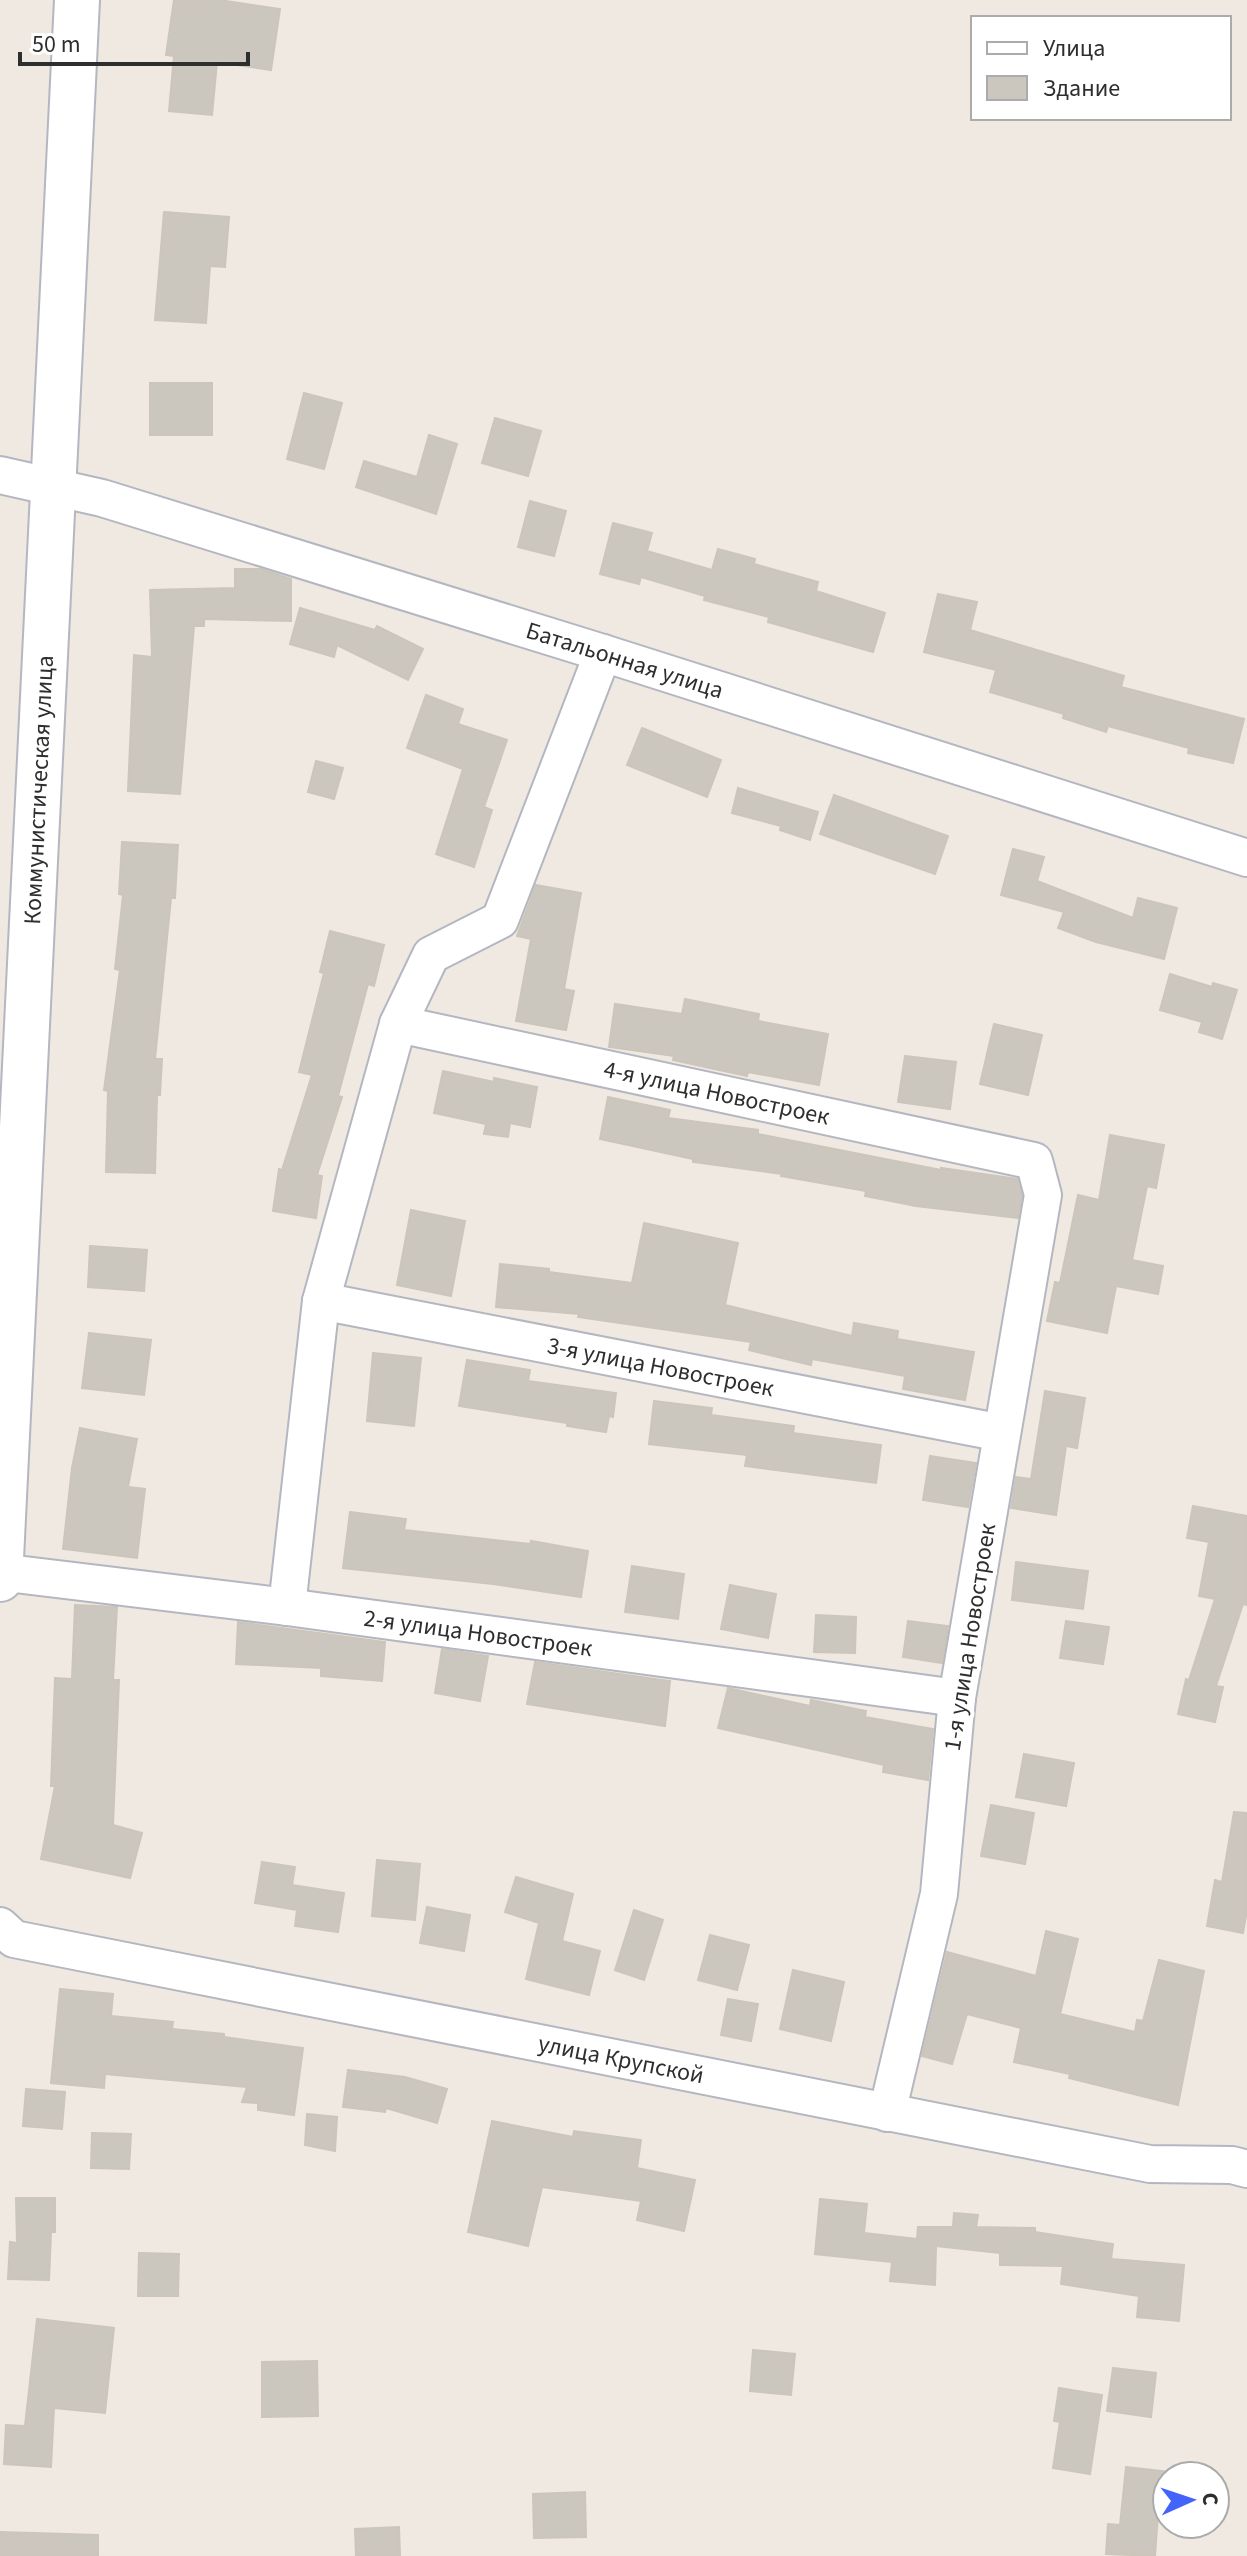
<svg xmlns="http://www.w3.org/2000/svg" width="1247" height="2556" font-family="'Source Sans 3',sans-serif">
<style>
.building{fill:#cbc7bf;stroke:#cbc5ba;stroke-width:2}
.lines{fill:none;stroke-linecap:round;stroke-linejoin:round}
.street-casing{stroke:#b4b7c1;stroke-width:40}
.secondary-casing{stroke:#b4b7c1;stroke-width:48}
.street{stroke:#fff;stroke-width:36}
.secondary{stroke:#fff;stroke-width:44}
.labels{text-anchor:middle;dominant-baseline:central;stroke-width:8;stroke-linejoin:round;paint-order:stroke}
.street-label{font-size:24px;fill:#2e2e2e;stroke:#fff}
</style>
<rect width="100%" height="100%" fill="#efe9e1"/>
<g class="building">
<path d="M174,0H219L280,9L271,70L217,62L212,115L169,111L174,56L166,55Z"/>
<path d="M164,212L229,217L225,267L210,266L206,323L155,320Z"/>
<rect x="150" y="383" width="62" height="52"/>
<path d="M304,393L342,403L324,469L287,459Z"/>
<path d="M495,418L541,431L528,476L482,463Z"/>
<path d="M429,435L457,444L436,514L356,487L364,461L417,477Z"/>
<path d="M530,501L566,511L554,556L518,547Z"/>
<path d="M613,523L652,533L647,551L712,570L718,549L755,559L754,564L818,582L816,591L885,613L873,652L768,622L769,617L704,600L705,596L641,577L639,584L600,574Z"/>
<path d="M235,569H261L291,579V621L204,619V626H194L180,794L128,791L134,655L152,657L150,590L235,588Z"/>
<path d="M938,594L977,602L970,630L1124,676L1121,687L1244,719L1233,763L1188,753L1189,748L1108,726L1106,732L1063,718L1064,714L990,692L996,670L924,652Z"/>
<path d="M300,608L375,630L377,626L423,649L408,680L337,645L334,657L290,644Z"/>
<path d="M426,695L463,709L458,724L507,740L484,807L492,810L474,867L436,854L463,769L407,748Z"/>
<path d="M642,728L721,760L707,797L627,765Z"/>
<path d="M316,761L343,768L334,799L308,792Z"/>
<path d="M738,788L818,812L810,840L780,830L781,826L732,813Z"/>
<path d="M834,795L948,836L935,874L820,834Z"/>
<path d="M122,842L178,845L175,898H171L155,1059H162L160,1095H157L155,1173L106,1172L108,1091L104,1090L120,970L115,969L123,895L119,894Z"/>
<path d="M1013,849L1044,857L1037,881L1133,918L1138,898L1177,908L1164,959L1096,942L1058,928L1064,912L1001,895Z"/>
<path d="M536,885L581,893L564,989L574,991L566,1030L516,1021L531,939L517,936Z"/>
<path d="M330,931L384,945L374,986L368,984L338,1096L342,1097L317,1175L322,1176L316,1218L273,1211L279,1169L282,1170L312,1075L299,1072L324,973L320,972Z"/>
<path d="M1170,974L1212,987L1213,983L1237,990L1222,1039L1199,1032L1202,1022L1160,1010Z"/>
<path d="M685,999L759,1014L758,1021L828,1034L819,1085L748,1072L747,1076L673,1060L674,1056L609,1047L615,1004L682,1014Z"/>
<path d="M994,1024L1042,1035L1028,1095L980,1084Z"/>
<path d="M905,1056L956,1062L950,1109L898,1102Z"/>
<path d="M443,1071L494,1082V1078L537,1087L530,1127L510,1123L508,1137L484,1134L486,1124L434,1113Z"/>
<path d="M608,1097L670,1110L668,1118L758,1130V1134L941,1170V1168L1017,1179L1022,1196L1018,1218L916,1206L865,1196L866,1191L781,1176L782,1174L693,1162V1159L600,1139Z"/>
<path d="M1110,1135L1164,1145L1156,1188L1147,1186L1132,1260L1163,1266L1158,1294L1116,1286L1107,1333L1047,1321L1055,1282L1060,1283L1078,1195L1099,1200Z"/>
<path d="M411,1210L465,1221L451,1296L397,1285Z"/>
<path d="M644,1223L738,1243L725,1305L852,1336L854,1323L898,1331L897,1339L974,1352L965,1400L903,1389L905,1376L812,1359L811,1365L749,1350L751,1342L578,1317L579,1314L496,1307L500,1264L549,1269V1272L632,1283Z"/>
<path d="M90,1246L147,1250L144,1291L88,1287Z"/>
<path d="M89,1333L151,1340L144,1395L82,1388Z"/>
<path d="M373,1353L421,1358L414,1426L367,1421Z"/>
<path d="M467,1360L530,1370L528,1381L616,1393L613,1417L609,1416L606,1432L567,1426V1423L459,1406Z"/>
<path d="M1045,1391L1085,1398L1077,1448L1066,1446L1056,1515L1011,1508L1016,1477L1031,1479Z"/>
<path d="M654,1401L712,1408L711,1415L794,1426L793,1433L881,1445L876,1483L745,1466L747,1455L649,1444Z"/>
<path d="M80,1428L137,1439L128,1487L145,1489L137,1558L63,1549L72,1468Z"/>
<path d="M930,1456L976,1463L968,1507L923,1500Z"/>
<path d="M1193,1506L1247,1516V1605L1243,1604L1216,1686L1223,1687L1215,1722L1178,1714L1186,1679L1189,1680L1215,1599L1199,1596L1209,1542L1187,1538Z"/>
<path d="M350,1512L406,1519L404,1530L530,1544L531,1541L588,1551L581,1597L493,1584L343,1568Z"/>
<path d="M1016,1562L1088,1571L1083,1609L1012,1600Z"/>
<path d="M632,1566L684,1574L678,1619L625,1612Z"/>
<path d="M730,1585L776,1594L768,1638L721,1629Z"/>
<path d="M75,1605L117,1607L113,1680H119L113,1825L142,1833L130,1878L41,1859L55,1786H51L55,1678L72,1679Z"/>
<path d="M816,1615L856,1617L855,1653L814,1652Z"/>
<path d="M908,1621L948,1626L942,1663L903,1657Z"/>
<path d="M1066,1621L1109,1627L1103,1664L1060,1658Z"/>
<path d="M238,1622L385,1642L382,1681L321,1676V1668L236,1664Z"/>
<path d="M442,1649L488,1656L480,1701L435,1693Z"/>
<path d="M535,1662L670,1681L665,1726L527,1704Z"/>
<path d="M728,1688L810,1706L811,1700L866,1711L865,1717L933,1729L928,1780L883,1772L884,1765L718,1728Z"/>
<path d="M1024,1754L1074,1763L1066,1806L1016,1797Z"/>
<path d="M991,1805L1034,1813L1025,1864L981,1856Z"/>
<path d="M1234,1812L1247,1813V1910L1243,1933L1207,1926L1215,1880L1222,1882Z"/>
<path d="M377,1860L420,1864L415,1920L372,1916Z"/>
<path d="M262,1862L295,1867L292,1885L344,1893L338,1932L295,1926L297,1910L255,1903Z"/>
<path d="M516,1877L573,1894L562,1941L600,1951L589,1995L526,1979L539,1923L505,1912Z"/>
<path d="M427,1907L470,1915L464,1951L420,1943Z"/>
<path d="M634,1910L663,1920L644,1980L615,1970Z"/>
<path d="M1046,1931L1078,1939L1060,2014L1135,2032L1137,2020L1143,2021L1159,1960L1204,1971L1178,2105L1069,2078L1070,2074L1014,2062L1021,2028L967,2014L952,2064L922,2056L947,1952L1036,1976Z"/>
<path d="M710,1935L749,1945L737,1990L698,1980Z"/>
<path d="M793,1970L844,1982L831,2041L780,2029Z"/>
<path d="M60,1989L113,1994L111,2016L173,2022L172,2029L224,2034V2037L303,2048L294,2115L258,2110V2103L242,2102L247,2087L105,2074L104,2088L51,2083Z"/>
<path d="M728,1999L758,2004L751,2041L721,2035Z"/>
<path d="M348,2070L405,2077L447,2089L437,2123L386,2108L385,2112L343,2107Z"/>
<path d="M26,2089L65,2092L62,2129L23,2126Z"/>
<path d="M307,2114L337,2117L335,2151L305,2145Z"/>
<path d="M492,2121L573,2137L574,2131L641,2140L637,2168L695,2180L684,2231L637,2220L641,2201L542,2187L528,2246L468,2232Z"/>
<path d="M92,2133L131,2134L129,2169L91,2168Z"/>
<path d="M16,2198H55V2232H51L49,2280L8,2279L10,2242L17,2243Z"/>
<path d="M820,2199L867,2204L864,2233L917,2239L918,2227H953L954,2213L978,2215L976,2227L1035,2228V2232L1113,2244L1111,2259L1184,2265L1179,2321L1137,2317L1139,2296L1061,2284L1063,2266L1000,2265V2253L936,2246L935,2285L890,2281L892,2262L815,2254Z"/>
<path d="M139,2253L179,2254L178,2296H138Z"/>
<path d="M37,2319L114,2328L105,2413L54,2408L51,2467L4,2464L6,2425L25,2426Z"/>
<path d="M753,2350L795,2354L791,2395L750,2391Z"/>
<path d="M317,2361L318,2416L262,2417V2362Z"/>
<path d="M1113,2368L1156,2373L1151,2417L1107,2411Z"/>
<path d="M1059,2388L1102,2395L1090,2474L1053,2468L1060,2422L1054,2421Z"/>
<path d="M1126,2467L1169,2472L1166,2500H1159L1155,2556L1106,2554L1108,2524L1120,2525Z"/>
<path d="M585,2492L586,2537L534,2538L533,2494Z"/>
<path d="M399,2527L400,2556H356L355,2529Z"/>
<path d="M0,2532L98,2535V2556H0Z"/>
</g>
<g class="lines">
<defs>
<g id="street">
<path id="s1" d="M0,475L102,498L603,653L1247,858"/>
<path id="s2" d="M398,1024L1034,1161L1043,1195L957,1698L939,1894L887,2113"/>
<path id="s3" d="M321,1301L1002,1433"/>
<path id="s4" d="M0,1572L287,1607L957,1698"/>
<path d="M287,1607L321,1301L398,1024L431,955L500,920L603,653"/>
<path id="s5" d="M0,1926L14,1939L1150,2164L1232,2165L1247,2169"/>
</g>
<g id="secondary">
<path id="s6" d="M0,1579L77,0"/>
</g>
</defs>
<use href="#street" class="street-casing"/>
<use href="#secondary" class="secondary-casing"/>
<use href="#street" class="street"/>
<use href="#secondary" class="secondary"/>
</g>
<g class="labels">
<g class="street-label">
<text stroke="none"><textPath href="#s1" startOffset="652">Батальонная улица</textPath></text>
<text stroke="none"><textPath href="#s6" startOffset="790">Коммунистическая улица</textPath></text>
<text stroke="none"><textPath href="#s2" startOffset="326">4-я улица Новостроек</textPath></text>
<text stroke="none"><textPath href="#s3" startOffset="346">3-я улица Новостроек</textPath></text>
<text stroke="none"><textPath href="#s4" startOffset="482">2-я улица Новостроек</textPath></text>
<text transform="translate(970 1637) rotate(-81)">1-я улица Новостроек</text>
<text stroke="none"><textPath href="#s5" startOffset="638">улица Крупской</textPath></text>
</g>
</g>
<rect x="971" y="16" width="260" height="104" fill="#ffffff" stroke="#ababab" stroke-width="2"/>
<rect x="987" y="42" width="40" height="12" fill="#ffffff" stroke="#ababab" stroke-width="2"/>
<text x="1043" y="56" font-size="24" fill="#2e2e2e">Улица</text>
<rect x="987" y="76" width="40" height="24" fill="#cbc7bf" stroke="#ababab" stroke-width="2"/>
<text x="1043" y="96" font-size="24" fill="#2e2e2e">Здание</text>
<g transform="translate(1191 2500) rotate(87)"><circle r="38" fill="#ffffff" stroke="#ababab" stroke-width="2"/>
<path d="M0-6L14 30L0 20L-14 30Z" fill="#4264fb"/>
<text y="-12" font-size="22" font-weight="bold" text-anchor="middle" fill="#2e2e2e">С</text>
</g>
<path d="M20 52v12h228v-12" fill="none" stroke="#2e2e2e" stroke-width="4"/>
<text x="32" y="52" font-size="24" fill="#2e2e2e" stroke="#ffffff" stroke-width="6" paint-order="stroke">50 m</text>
</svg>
